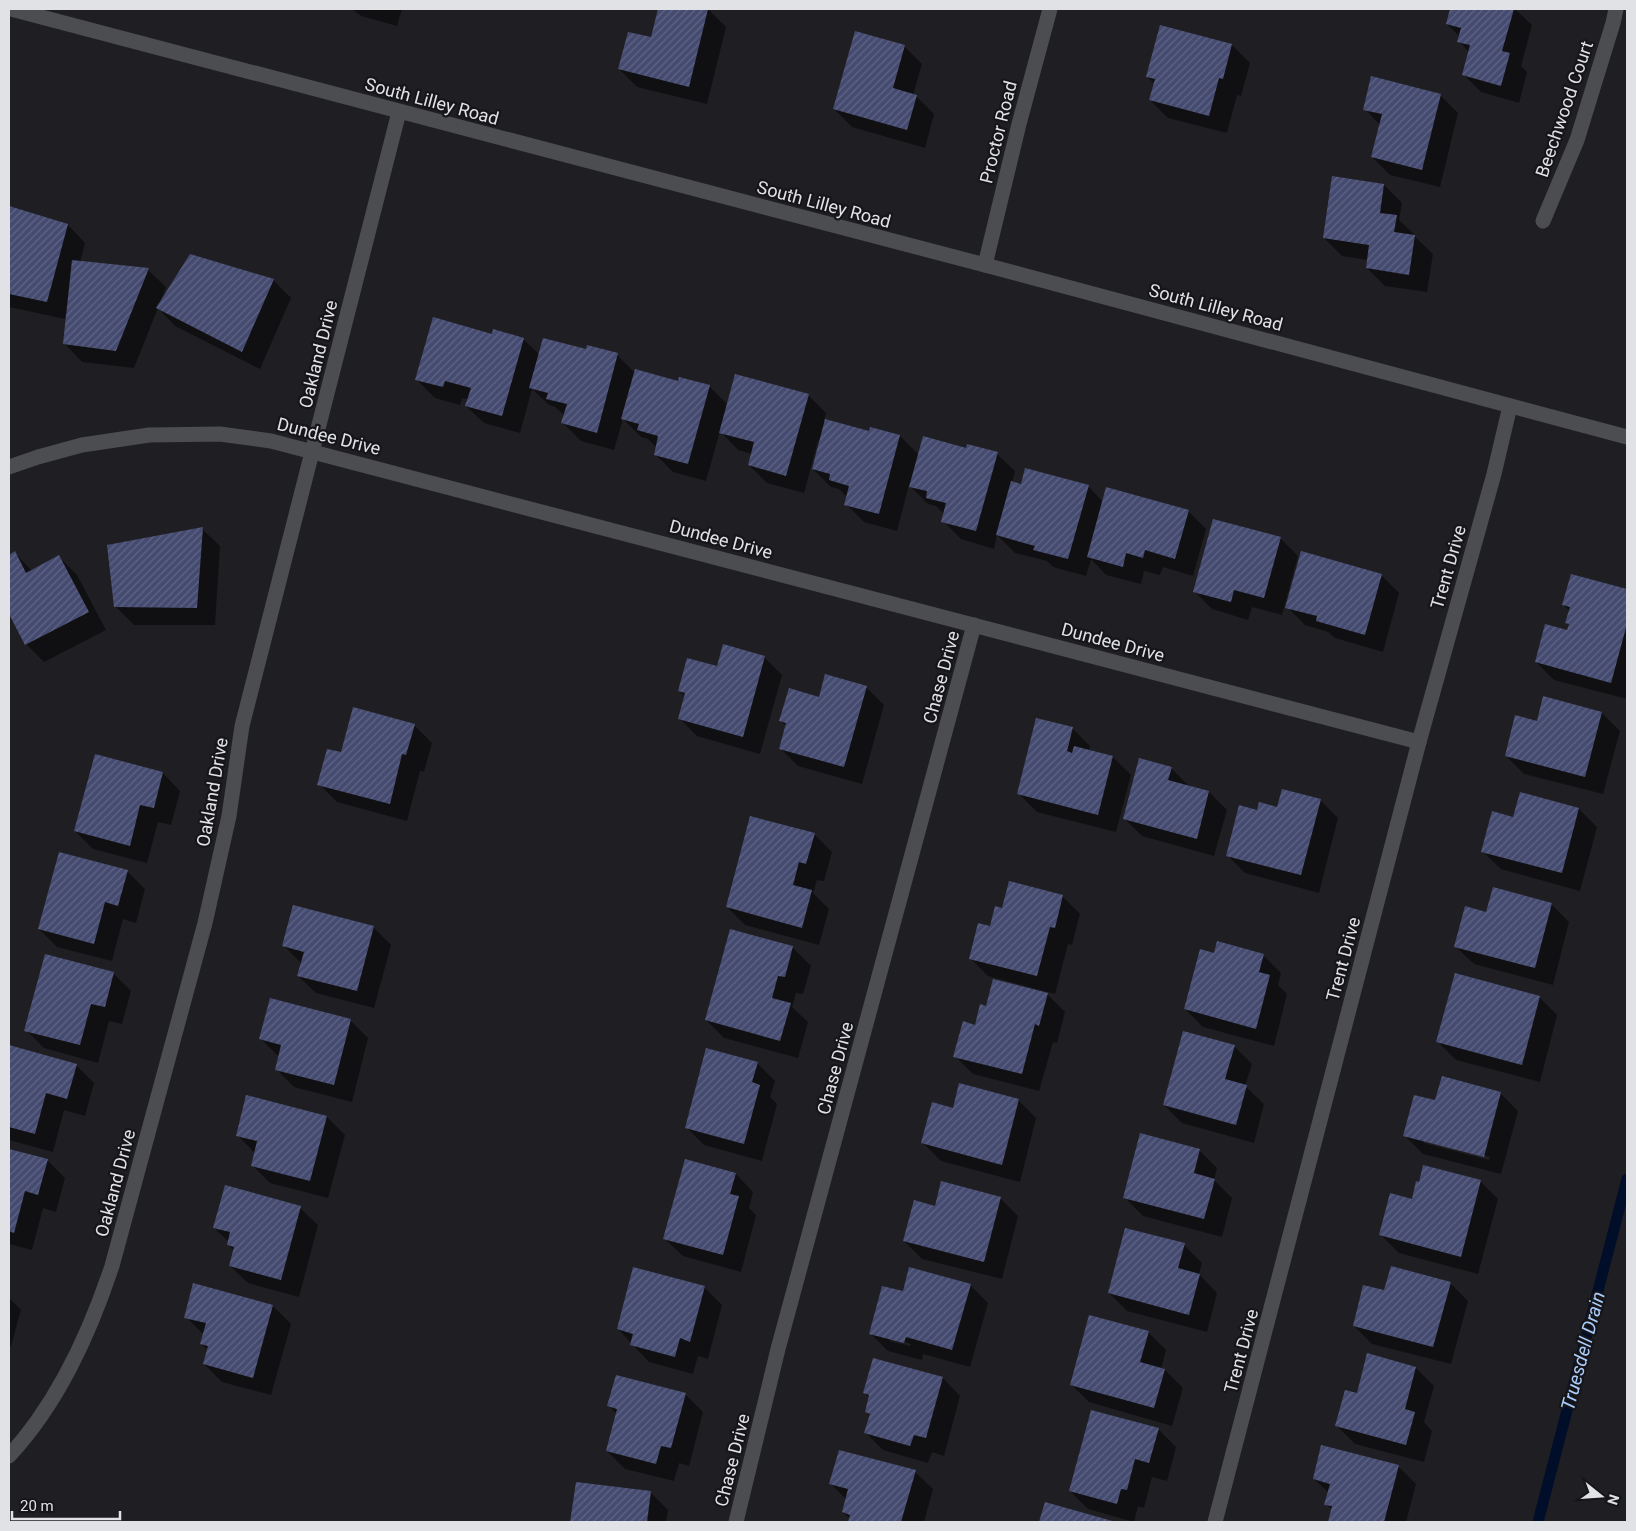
<svg xmlns="http://www.w3.org/2000/svg" width="1636" height="1531" font-family="Roboto,sans-serif">
<style>
.shadow{fill:#0007;fill-rule:evenodd}
.lines{fill:none;stroke-linecap:round;stroke-linejoin:round}
.stream{stroke:#000e29;stroke-width:11}
.building{fill:url(#building-hatch)}
.street{stroke:#4c4d51;stroke-width:15}
.secondary{stroke:#4c4d51;stroke-width:15}
.labels{text-anchor:middle;dominant-baseline:central;stroke-width:4.5;stroke-linejoin:round;paint-order:stroke}
.street-label{font-size:18px;fill:#e1e2e5;stroke:#16161a}
.water-label{font-size:19px;font-style:italic;fill:#abccfa;stroke:#16161a}
</style>
<defs>
<pattern id="building-hatch" width="6" height="6" patternUnits="userSpaceOnUse" patternTransform="scale(1.25)"><rect width="6" height="6" fill="#454b70"/><path d="M-1 1l2-2M0 6l6-6M5 7l2-2" fill="none" stroke="#606584"/></pattern>
</defs>
<rect width="100%" height="100%" fill="#1f1f23"/>
<g class="shadow">
<path d="M352,9H402L397,26L361,16Z"/>
<path d="M660,9H708L726,27L707,104L637,87L619,69L652,39Z"/>
<path d="M1451,9H1515L1532,25L1521,66L1527,72L1519,103L1481,92L1463,74L1469,52L1459,41L1460,37L1447,24Z"/>
<path d="M1232,45L1250,63L1241,96L1237,95L1227,133L1168,118L1150,100L1155,84L1147,77Z"/>
<path d="M904,46L922,64L913,95L916,96L934,114L925,148L852,127L834,109Z"/>
<path d="M1440,95L1458,113L1440,187L1390,175L1372,157L1380,125L1365,109Z"/>
<path d="M1384,185L1402,203L1399,220L1414,234V236L1433,254L1427,292L1385,286L1367,268L1368,260L1342,256L1324,238Z"/>
<path d="M9,207L68,225L85,243L80,262L148,270L166,287L161,300L162,301L273,280L291,298L260,369L175,326L158,308L134,368L82,362L65,344L67,314H66L65,319L9,307Z"/>
<path d="M493,335L523,339L540,355L587,351L617,355L635,373L679,383L709,386L728,405L808,395L826,413L824,420L870,433L871,428L900,436L919,455L967,450L997,454L1015,471L1012,483L1022,485L1088,486L1103,502L1188,511L1206,529L1193,576L1163,567L1160,575L1144,571L1141,584L1106,575L1091,559L1086,576L1053,567L1047,561L1015,553L997,535L994,549L961,539L943,521L945,515L936,506L928,504L909,485L897,531L864,522L846,504L848,498L839,489L831,487L813,469L821,442L818,441L804,493L767,483L749,465L752,454L738,450L720,431L706,481L673,472L655,454L657,448L648,439L641,437L623,419L614,450L581,441L563,423L565,416L555,407L549,405L532,389L520,433L484,423L466,406L468,399L462,398L460,405L435,398L417,380Z"/>
<path d="M202,529L220,546L215,625H134L116,607Z"/>
<path d="M1280,538L1298,556L1282,615L1252,607L1248,620L1212,609L1194,591Z"/>
<path d="M15,553L32,571L59,557L77,575L106,630L44,662L26,644L9,612V556Z"/>
<path d="M1381,575L1399,593L1383,652L1335,638L1328,632L1305,625L1287,607Z"/>
<path d="M1572,575L1627,590V699L1554,680L1536,662L1568,631L1570,626L1566,622L1570,611L1563,605Z"/>
<path d="M764,657L782,675L760,754L697,736L679,718L685,697L679,691Z"/>
<path d="M866,687L884,705L862,784L798,766L780,748L787,727L781,721Z"/>
<path d="M1602,713L1620,731L1603,794L1524,774L1506,756L1537,722Z"/>
<path d="M414,725L432,743L424,772L420,771L407,821L337,802L319,784L342,754Z"/>
<path d="M1072,728L1090,746L1089,751L1113,757L1131,775L1116,832L1037,812L1019,794Z"/>
<path d="M1171,768L1190,787L1209,792L1227,810L1214,856L1142,836L1124,818Z"/>
<path d="M163,773L180,791L171,825L158,822L147,863L93,849L75,831Z"/>
<path d="M1320,800L1338,818L1319,893L1245,873L1227,855L1257,811Z"/>
<path d="M1579,809L1597,827L1580,891L1501,869L1483,852Z"/>
<path d="M814,834L832,852L824,881L817,880L813,893L829,909L819,945L745,925L727,907Z"/>
<path d="M127,871L145,889L136,923L123,919L112,961L57,947L39,929Z"/>
<path d="M1062,896L1080,914L1072,945L1068,944L1055,994L988,976L970,958L1003,909Z"/>
<path d="M1551,904L1569,922L1553,985L1474,964L1456,947L1487,913Z"/>
<path d="M373,927L391,945L374,1008L316,993L298,976L302,964L284,946Z"/>
<path d="M730,930L793,948L811,966L803,994L796,993L792,1007L808,1022L798,1058L724,1038L706,1020Z"/>
<path d="M1214,954L1263,955L1281,973L1278,985L1287,994L1274,1046L1203,1027L1185,1009Z"/>
<path d="M113,973L131,991L122,1024L109,1021L98,1063L44,1048L26,1030Z"/>
<path d="M1047,994L1065,1012L1057,1043L1053,1042L1039,1091L973,1074L955,1056L987,1007Z"/>
<path d="M1539,997L1557,1015L1540,1082L1456,1060L1438,1042Z"/>
<path d="M350,1020L368,1038L352,1102L294,1087L276,1069L279,1057L261,1039Z"/>
<path d="M1234,1046L1252,1064L1245,1086L1264,1104L1254,1143L1182,1123L1164,1105Z"/>
<path d="M9,1047L76,1065L94,1083L85,1116L64,1110L53,1152L9,1140Z"/>
<path d="M757,1063L775,1081L770,1097L777,1104L762,1161L704,1145L686,1127Z"/>
<path d="M1500,1093L1518,1111L1501,1174L1423,1154L1405,1136L1436,1102ZM1424,1140L1490,1157L1489,1160L1424,1143Z"/>
<path d="M1018,1100L1036,1118L1020,1182L941,1161L923,1143L954,1109Z"/>
<path d="M327,1117L345,1135L328,1198L270,1183L252,1165L255,1153L237,1135Z"/>
<path d="M9,1150L47,1160L65,1178L56,1212L43,1208L32,1250L9,1244Z"/>
<path d="M1199,1150L1217,1168L1214,1180L1232,1198L1222,1237L1143,1216L1125,1198Z"/>
<path d="M736,1174L753,1192L749,1208L756,1215L741,1272L683,1256L665,1239Z"/>
<path d="M1480,1181L1498,1199L1478,1274L1399,1253L1381,1235L1412,1200Z"/>
<path d="M1000,1198L1018,1216L1002,1279L922,1259L904,1241L936,1207Z"/>
<path d="M300,1208L318,1225L299,1297L248,1283L230,1266L234,1251L228,1244L229,1242L214,1228Z"/>
<path d="M1184,1245L1202,1263L1199,1274L1217,1293L1207,1332L1127,1311L1109,1293Z"/>
<path d="M1450,1283L1468,1301L1451,1364L1372,1344L1354,1326L1385,1292Z"/>
<path d="M970,1285L988,1303L970,1367L923,1354L922,1360L888,1351L870,1333L904,1293ZM890,1338L911,1344L910,1346L890,1341Z"/>
<path d="M704,1287L722,1305L708,1359L698,1356L693,1374L649,1362L618,1329Z"/>
<path d="M9,1298L21,1310L11,1346H9Z"/>
<path d="M273,1306L291,1324L271,1395L222,1382L204,1364L208,1350L201,1344L204,1335L186,1317Z"/>
<path d="M1148,1332L1166,1350L1161,1369L1165,1370L1183,1388L1172,1426L1089,1402L1071,1384Z"/>
<path d="M1368,1355L1416,1368L1434,1386L1424,1422L1432,1431L1424,1462L1355,1444L1337,1426L1357,1395Z"/>
<path d="M943,1378L960,1396L944,1456L932,1452L928,1463L883,1450L865,1432L870,1416L866,1412L870,1398L864,1393Z"/>
<path d="M685,1394L703,1412L689,1466L679,1463L674,1481L625,1469L607,1451L617,1414L609,1406Z"/>
<path d="M1158,1429L1176,1447L1167,1481L1152,1477L1144,1508L1138,1506L1134,1522L1088,1509L1070,1491Z"/>
<path d="M1398,1466L1416,1484L1406,1522H1329L1332,1510L1326,1504L1329,1493L1314,1479Z"/>
<path d="M915,1472L933,1489L924,1522H849L850,1519L843,1512L847,1500L831,1484Z"/>
<path d="M577,1483L650,1492L668,1510L666,1522H572Z"/>
<path d="M1046,1504L1113,1522H1041Z"/>
</g>
<g class="lines">
<path class="stream" d="M1538,1522L1627,1179"/>
</g>
<g class="building">
<path d="M658,9H708L689,87L618,69L628,32L651,37Z"/>
<path d="M1450,9H1514L1502,51L1510,53L1501,86L1462,75L1470,45L1457,42L1461,28L1446,24Z"/>
<path d="M1160,25L1232,44L1223,79L1219,78L1209,116L1149,100L1155,79L1146,77Z"/>
<path d="M855,31L905,45L893,88L917,95L907,130L833,109Z"/>
<path d="M1371,76L1441,94L1422,170L1371,157L1382,114L1363,110Z"/>
<path d="M1332,176L1384,184L1380,213L1397,215L1394,232L1415,235L1409,275L1366,268L1369,245L1323,238Z"/>
<path d="M9,206L68,224L47,302L9,294Z"/>
<path d="M190,254L274,279L242,352L156,308Z"/>
<path d="M72,260L149,268L116,351L63,344Z"/>
<path d="M433,317L492,334L493,329L524,338L502,416L465,406L471,388L445,381L443,387L415,380Z"/>
<path d="M543,338L586,349L587,345L618,353L597,433L561,423L567,404L546,399L548,393L529,388Z"/>
<path d="M635,369L678,381L679,377L710,385L688,464L654,455L658,436L637,430L639,424L621,419Z"/>
<path d="M735,374L809,394L786,476L748,465L754,442L719,433Z"/>
<path d="M825,419L869,431L870,427L900,435L879,514L844,505L849,486L829,480L830,474L812,469Z"/>
<path d="M923,436L966,448L967,444L998,452L976,531L941,522L946,503L926,498L927,491L909,487Z"/>
<path d="M1025,468L1089,485L1068,559L1033,550L1035,546L996,535L1011,481L1021,484Z"/>
<path d="M1106,487L1189,510L1175,559L1145,550L1143,558L1126,553L1123,567L1087,557Z"/>
<path d="M1213,519L1281,537L1264,598L1234,590L1231,602L1193,592Z"/>
<path d="M203,527L197,608L114,607L107,545Z"/>
<path d="M15,551L26,573L59,555L89,612L25,645L9,614V555Z"/>
<path d="M1301,551L1382,574L1365,635L1316,621L1317,616L1285,608Z"/>
<path d="M1571,574L1627,589V624L1611,683L1535,662L1545,624L1567,630L1569,624L1565,623L1570,607L1562,605Z"/>
<path d="M723,644L765,656L743,737L678,719L685,693L678,691L687,658L717,666Z"/>
<path d="M825,674L867,686L844,767L779,749L786,723L779,721L789,688L819,697Z"/>
<path d="M1543,696L1602,712L1585,777L1505,756L1515,715L1537,721Z"/>
<path d="M353,707L415,724L406,755L402,754L390,804L317,785L327,749L341,752Z"/>
<path d="M1036,718L1073,727L1067,751L1072,753L1074,746L1113,756L1098,815L1017,794Z"/>
<path d="M95,754L163,772L154,808L140,805L130,846L74,831Z"/>
<path d="M1139,758L1172,767L1168,780L1209,791L1197,839L1123,819Z"/>
<path d="M1282,789L1321,799L1301,875L1226,856L1239,805L1257,810L1259,802L1277,807Z"/>
<path d="M1520,792L1579,808L1562,873L1481,852L1492,811L1513,817Z"/>
<path d="M750,816L815,833L806,864L799,862L793,885L812,890L802,928L726,907Z"/>
<path d="M59,852L128,870L118,906L105,902L94,944L38,929Z"/>
<path d="M1009,881L1063,895L1055,928L1050,927L1037,976L969,959L978,923L990,926L995,906L1002,908Z"/>
<path d="M1493,887L1552,903L1535,968L1454,947L1465,906L1486,912Z"/>
<path d="M293,905L374,926L357,991L297,976L304,952L282,946Z"/>
<path d="M730,929L793,946L785,977L778,976L772,998L791,1003L780,1041L705,1020Z"/>
<path d="M1217,941L1264,954L1259,972L1270,975L1256,1029L1184,1009L1200,949L1214,953Z"/>
<path d="M45,954L114,972L105,1007L91,1004L80,1045L24,1031Z"/>
<path d="M1455,973L1540,996L1522,1065L1436,1042Z"/>
<path d="M993,979L1048,993L1039,1026L1035,1024L1022,1074L953,1057L963,1021L975,1025L980,1004L986,1006Z"/>
<path d="M270,998L351,1019L334,1085L275,1070L281,1045L259,1039Z"/>
<path d="M1183,1031L1235,1045L1225,1079L1247,1085L1236,1125L1163,1105Z"/>
<path d="M9,1045L77,1064L67,1099L46,1093L35,1134L9,1127Z"/>
<path d="M706,1048L758,1062L752,1082L760,1085L744,1144L685,1128Z"/>
<path d="M1442,1076L1501,1092L1484,1157L1403,1136L1414,1095L1435,1100Z"/>
<path d="M959,1083L1019,1099L1002,1165L921,1143L932,1102L953,1108Z"/>
<path d="M246,1095L327,1116L310,1181L251,1166L257,1141L236,1136Z"/>
<path d="M1140,1133L1200,1149L1194,1173L1215,1179L1204,1219L1123,1198Z"/>
<path d="M9,1149L48,1159L38,1195L25,1191L14,1233L9,1231Z"/>
<path d="M685,1159L736,1173L730,1194L739,1196L723,1255L663,1239Z"/>
<path d="M1423,1165L1481,1180L1461,1257L1379,1235L1390,1193L1412,1199L1416,1181L1419,1182Z"/>
<path d="M941,1181L1001,1197L984,1262L903,1241L914,1200L935,1206Z"/>
<path d="M225,1185L301,1206L281,1280L229,1266L234,1247L227,1245L230,1232L213,1228Z"/>
<path d="M1125,1228L1185,1243L1178,1268L1200,1274L1189,1315L1108,1293Z"/>
<path d="M1391,1266L1451,1282L1433,1347L1353,1326L1363,1285L1384,1290Z"/>
<path d="M633,1267L705,1286L690,1342L680,1338L675,1357L630,1345L633,1334L617,1329Z"/>
<path d="M909,1267L971,1284L952,1350L906,1337L904,1343L869,1334L882,1286L903,1291Z"/>
<path d="M193,1283L273,1305L253,1378L203,1364L208,1346L200,1344L206,1323L184,1318Z"/>
<path d="M1089,1315L1149,1331L1140,1362L1165,1369L1154,1408L1070,1385Z"/>
<path d="M1367,1353L1416,1367L1405,1409L1415,1412L1406,1445L1335,1426L1345,1390L1357,1393Z"/>
<path d="M873,1358L943,1377L926,1438L914,1435L910,1446L864,1433L870,1414L865,1412L869,1395L863,1393Z"/>
<path d="M616,1375L686,1393L671,1448L661,1446L656,1464L606,1451L617,1409L607,1406Z"/>
<path d="M1091,1410L1159,1428L1149,1463L1135,1459L1127,1490L1121,1489L1117,1504L1069,1491Z"/>
<path d="M1321,1445L1399,1465L1384,1522H1328L1332,1506L1324,1505L1330,1484L1313,1479Z"/>
<path d="M839,1450L916,1470L901,1522H848L850,1515L842,1512L848,1489L829,1484Z"/>
<path d="M576,1482L651,1491L647,1522H570Z"/>
<path d="M1045,1502L1116,1522H1039Z"/>
</g>
<g class="lines">
<g class="street">
<path d="M1543,221L1577,140L1613,23L1616,9"/>
<path d="M985,265L1019,124L1050,9"/>
<path d="M9,467L38,457L82,445L149,435L220,434L271,441L1419,742"/>
<path d="M9,1456C58,1403 89,1335 112,1266L205,923L229,816L242,726L399,112"/>
<path d="M736,1522L778,1349L974,625"/>
<path d="M1215,1522L1419,742L1494,474L1510,406"/>
</g>
<path class="secondary" d="M11,9L985,265L1627,437"/>
</g>
<g class="labels">
<g class="street-label">
<text transform="translate(432 101) rotate(15)">South Lilley Road</text>
<text transform="translate(1564 109) rotate(-71)">Beechwood Court</text>
<text transform="translate(998 132) rotate(-76)">Proctor Road</text>
<text transform="translate(824 204) rotate(15)">South Lilley Road</text>
<text transform="translate(1216 307) rotate(15)">South Lilley Road</text>
<text transform="translate(318 354) rotate(-76)">Oakland Drive</text>
<text transform="translate(329 436) rotate(14)">Dundee Drive</text>
<text transform="translate(721 539) rotate(15)">Dundee Drive</text>
<text transform="translate(1448 567) rotate(-74)">Trent Drive</text>
<text transform="translate(1113 642) rotate(15)">Dundee Drive</text>
<text transform="translate(941 677) rotate(-75)">Chase Drive</text>
<text transform="translate(212 792) rotate(-80)">Oakland Drive</text>
<text transform="translate(1343 959) rotate(-75)">Trent Drive</text>
<text transform="translate(835 1068) rotate(-75)">Chase Drive</text>
<text transform="translate(115 1183) rotate(-75)">Oakland Drive</text>
<text transform="translate(1241 1351) rotate(-75)">Trent Drive</text>
<text transform="translate(732 1460) rotate(-76)">Chase Drive</text>
</g>
<g class="water-label">
<text transform="translate(1583 1351) rotate(-75)">Truesdell Drain</text>
</g>
</g>
<rect width="1636" height="1531" fill="none" stroke="#e1e2e5" stroke-width="20"/>
<g transform="translate(1601 1496) rotate(107)" stroke="#16161a" stroke-width="4" paint-order="stroke">
<path d="M0-4L9 19L0 12L-9 19Z" fill="#e1e2e5"/>
<text y="-8" font-size="14" font-weight="bold" text-anchor="middle" fill="#e1e2e5">N</text>
</g>
<path d="M12 1511v8h108v-8" fill="none" stroke="#e1e2e5" stroke-width="2.5"/>
<text x="20" y="1511" font-size="15" fill="#e1e2e5" stroke="#16161a" stroke-width="4" paint-order="stroke">20 m</text>
</svg>
